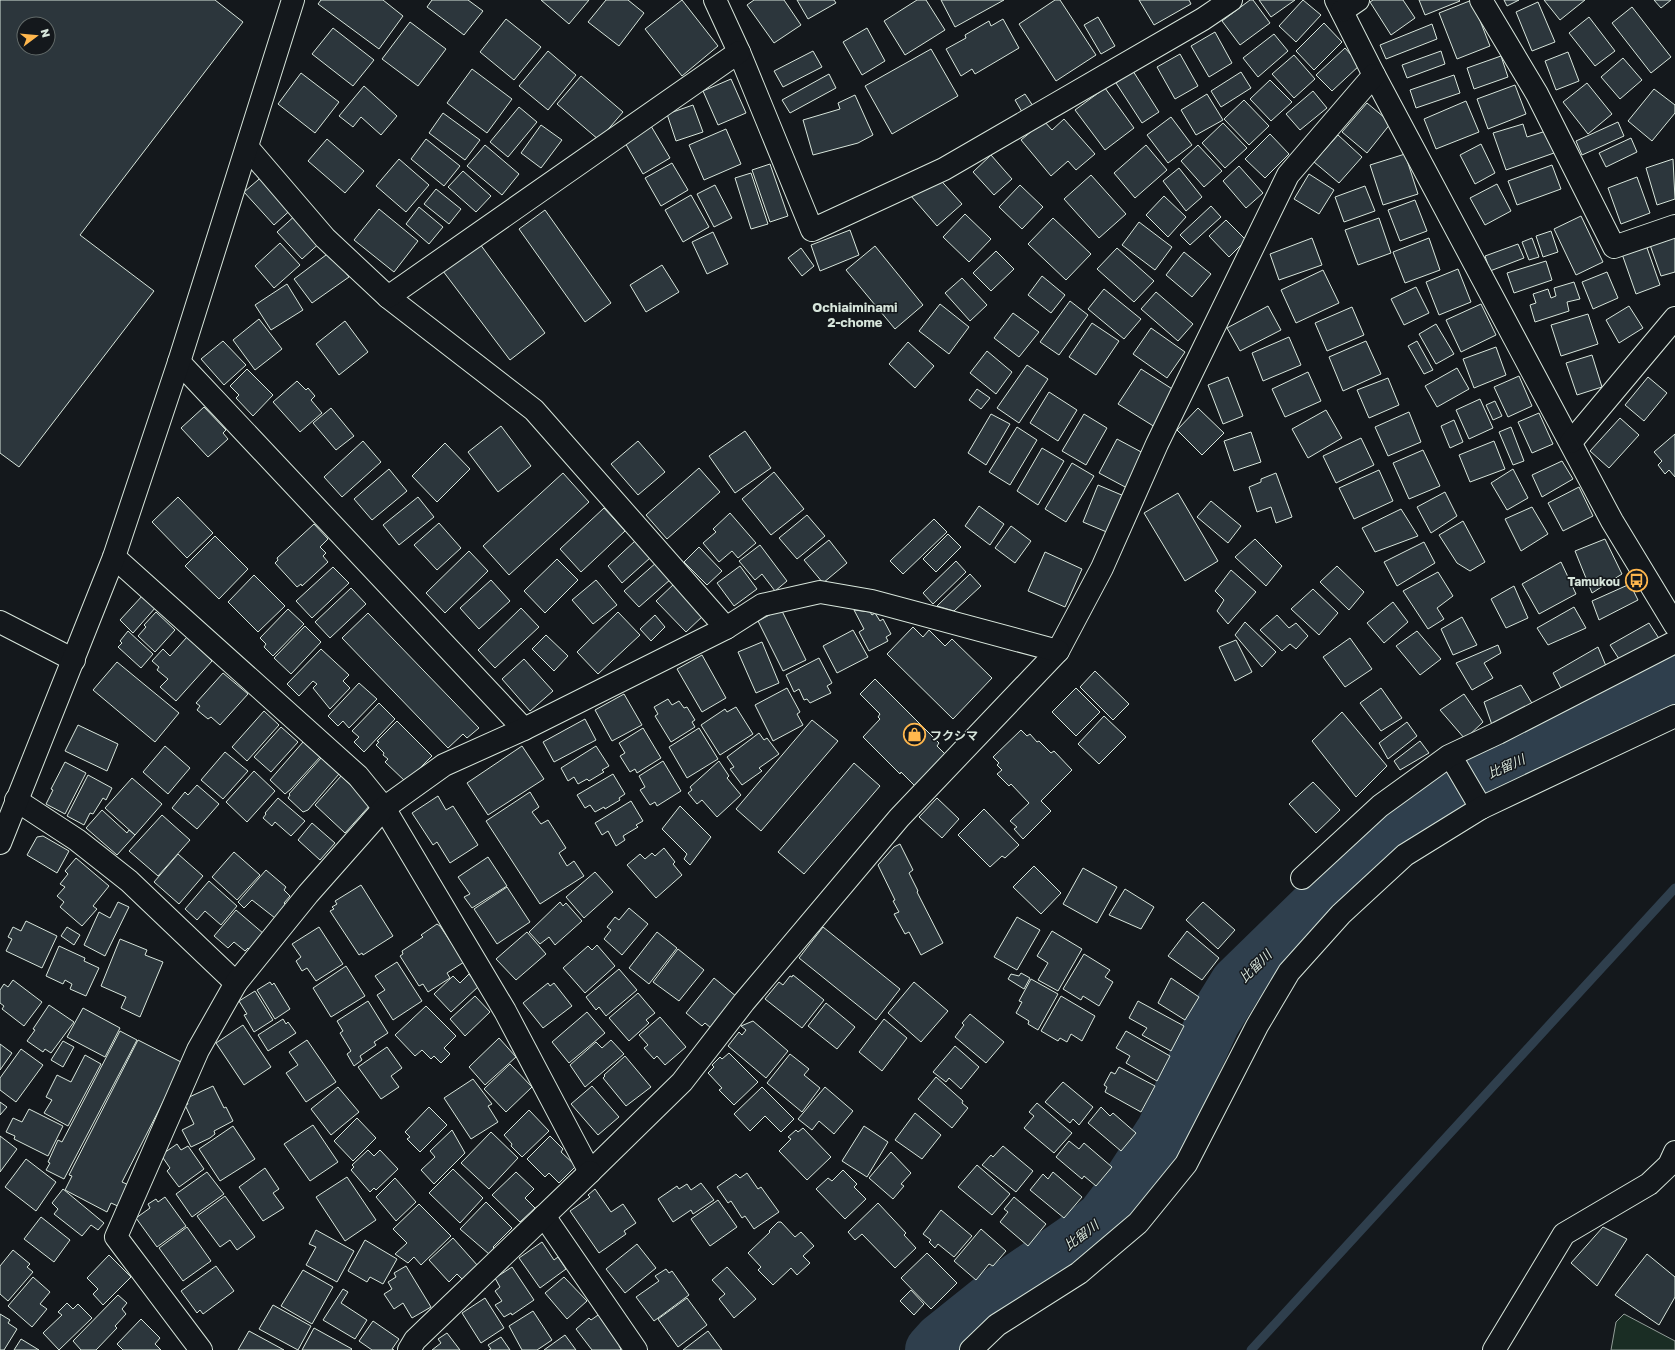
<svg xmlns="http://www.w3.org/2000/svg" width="1675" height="1350" font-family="'Golos Text','Noto Sans JP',sans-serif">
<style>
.green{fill:#1a2d24;stroke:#939e99}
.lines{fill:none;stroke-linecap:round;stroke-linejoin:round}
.stream{stroke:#2f3f4d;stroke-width:9}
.river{stroke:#2f3f4d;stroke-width:54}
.building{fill:#2c363c;stroke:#d8e6dc;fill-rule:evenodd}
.minor-casing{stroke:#d8e6dc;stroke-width:24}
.tertiary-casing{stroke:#d8e6dc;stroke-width:24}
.minor{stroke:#14181c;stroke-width:22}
.tertiary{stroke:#14181c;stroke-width:22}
.labels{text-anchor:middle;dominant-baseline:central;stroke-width:3;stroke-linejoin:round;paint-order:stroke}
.poi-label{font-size:12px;font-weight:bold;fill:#d8e6dc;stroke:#14181c;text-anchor:end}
.neighbourhood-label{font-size:13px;font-weight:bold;fill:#d8e6dc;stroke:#14181c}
.water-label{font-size:13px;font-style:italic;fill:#d8e6dc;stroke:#14181c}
</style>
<rect width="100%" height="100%" fill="#14181c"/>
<path class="green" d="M1624,1314L1675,1341V1350H1611L1616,1322Z"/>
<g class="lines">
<path class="stream" d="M1251,1350L1675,888"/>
<path class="river" d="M932,1350L941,1340L1006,1288L1076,1240L1103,1218L1128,1185L1163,1131L1213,1022L1237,983L1385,839L1452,794L1491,771L1519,760L1548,744L1603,719L1675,682"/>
</g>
<g class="building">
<path d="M0,0H215L243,22L80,235L154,291L19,467L0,453ZM24,24H48V48H24Z"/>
<path d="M321,0H383L403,16L379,49L318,4Z"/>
<path d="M432,0H468L483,11L464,35L427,7Z"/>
<path d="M541,0H589L569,24Z"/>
<path d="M606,0H628L644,13L619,46L588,22Z"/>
<path d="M682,0L718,46L682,76L645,29Z"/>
<path d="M754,0H784L801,25L774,43L747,5Z"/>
<path d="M797,0H834L836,3L808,19Z"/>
<path d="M917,0H926L945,30L905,55L884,21Z"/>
<path d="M941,0H1004L955,27Z"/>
<path d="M1055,0H1060L1096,55L1056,81L1019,24Z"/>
<path d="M1139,0H1189L1191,4L1154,25Z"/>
<path d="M1250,0H1253L1270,23L1240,45L1222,21Z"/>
<path d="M1259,0H1295L1271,17Z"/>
<path d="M1303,0L1321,15L1296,42L1279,26Z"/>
<path d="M1373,0H1403L1415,18L1391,35L1370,2Z"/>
<path d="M1419,0H1459L1460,1L1425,15Z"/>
<path d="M1472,0L1490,46L1457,59L1439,13Z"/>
<path d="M1504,0H1519L1507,6Z"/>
<path d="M1544,0H1585L1560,20Z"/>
<path d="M1654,0H1671L1661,8Z"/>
<path d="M1538,2L1555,42L1532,51L1516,12Z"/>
<path d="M1632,7L1671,57L1651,73L1612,23Z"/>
<path d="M1098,17L1115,46L1101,54L1084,25Z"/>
<path d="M1589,17L1615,51L1595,66L1569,33Z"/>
<path d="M506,19L541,47L514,80L480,52Z"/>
<path d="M1003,19L1019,48L975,74L972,69L961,76L946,49L966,38L965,35L989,21L991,26Z"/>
<path d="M410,22L446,49L418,86L382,59Z"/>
<path d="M1324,23L1342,42L1314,70L1296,51Z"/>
<path d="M1432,24L1437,39L1386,59L1380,45Z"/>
<path d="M333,28L374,60L353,86L312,54Z"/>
<path d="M867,28L885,61L862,75L843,42Z"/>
<path d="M1215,32L1232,63L1209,77L1191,46Z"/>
<path d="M1274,34L1288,51L1258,77L1243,58Z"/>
<path d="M1345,48L1360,65L1332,91L1316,75Z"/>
<path d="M931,49L958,96L892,134L865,86Z"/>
<path d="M548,51L576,75L548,110L519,86Z"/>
<path d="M813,51L822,67L783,87L774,71Z"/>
<path d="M1441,51L1445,64L1407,78L1402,65Z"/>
<path d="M1568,52L1579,81L1556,90L1545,61Z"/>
<path d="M1180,54L1198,86L1175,99L1157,67Z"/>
<path d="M1294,55L1315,79L1294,98L1272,74Z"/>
<path d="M1501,56L1508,77L1474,89L1467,68Z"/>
<path d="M1623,58L1642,80L1620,99L1601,77Z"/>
<path d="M472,69L512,99L487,133L447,103Z"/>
<path d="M1133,71L1159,112L1142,123L1116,83Z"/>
<path d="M1241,72L1251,88L1221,107L1211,91Z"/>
<path d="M301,73L339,102L315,133L278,104Z"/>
<path d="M829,74L836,88L790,113L782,100Z"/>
<path d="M1454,75L1460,93L1416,108L1410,90Z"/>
<path d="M581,76L623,112L599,140L557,104Z"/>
<path d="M731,79L746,113L718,125L703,91Z"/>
<path d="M1270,80L1292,102L1271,121L1250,99Z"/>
<path d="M1587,83L1612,114L1588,134L1563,102Z"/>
<path d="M1515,85L1526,114L1488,129L1477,99Z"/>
<path d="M364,86L397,116L381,135L361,117L353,127L339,116Z"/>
<path d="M1105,88L1134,128L1105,150L1075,110Z"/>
<path d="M1654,89L1675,105V113L1652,141L1628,121Z"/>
<path d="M1313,91L1327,108L1300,130L1286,114Z"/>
<path d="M1025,94L1033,106L1022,112L1015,100Z"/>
<path d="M1207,94L1223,120L1196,135L1181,110Z"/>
<path d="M855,95L873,135L858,143L813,155L803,120L840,109L838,103Z"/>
<path d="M1244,100L1269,126L1249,145L1224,119Z"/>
<path d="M1466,101L1479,132L1436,149L1424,119Z"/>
<path d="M1367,103L1391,123L1367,153L1342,132Z"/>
<path d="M693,105L703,132L676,141L667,114Z"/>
<path d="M519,107L537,122L508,157L490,142Z"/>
<path d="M443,113L480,140L465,160L429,133Z"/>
<path d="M1171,117L1192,145L1168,163L1147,135Z"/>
<path d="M1064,119L1095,154L1076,170L1068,161L1051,176L1021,140L1044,121L1052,130Z"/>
<path d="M1618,122L1624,136L1582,155L1576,141Z"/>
<path d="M1223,123L1247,148L1225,168L1202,143Z"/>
<path d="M1523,124L1527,137L1546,131L1554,153L1506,170L1493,133Z"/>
<path d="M541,125L562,140L541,168L521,153Z"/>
<path d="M651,126L670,158L643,174L624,141Z"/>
<path d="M726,129L741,164L704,180L689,145Z"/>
<path d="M1270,134L1289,154L1265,178L1245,159Z"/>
<path d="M1338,135L1362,157L1339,183L1314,162Z"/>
<path d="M1631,138L1637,152L1606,167L1599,153Z"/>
<path d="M327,139L364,171L345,193L308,161Z"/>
<path d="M426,139L460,166L444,186L411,159Z"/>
<path d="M1481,144L1495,173L1475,184L1460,155Z"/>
<path d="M485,145L519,174L502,195L467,166Z"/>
<path d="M1146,145L1167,170L1135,198L1114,173Z"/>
<path d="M1198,145L1222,171L1204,187L1181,161Z"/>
<path d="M1405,154L1418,194L1383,205L1370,165Z"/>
<path d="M991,155L1012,179L994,195L973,172Z"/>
<path d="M399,159L429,185L406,212L376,186Z"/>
<path d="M1673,159L1675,199L1657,205L1646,168Z"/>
<path d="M672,163L688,190L661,206L645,178Z"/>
<path d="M770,164L788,216L770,222L752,170Z"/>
<path d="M1552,165L1561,189L1517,205L1508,181Z"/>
<path d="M1239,166L1263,193L1246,208L1223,181Z"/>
<path d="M1179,168L1202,197L1186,211L1163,181Z"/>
<path d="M463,171L491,196L476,212L448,187Z"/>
<path d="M751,173L768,224L751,229L735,178Z"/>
<path d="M265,174L295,206L274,225L244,192Z"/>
<path d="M1309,174L1334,190L1319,214L1294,199Z"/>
<path d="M936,175L962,204L937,226L911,196Z"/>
<path d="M1091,175L1126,214L1099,238L1064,199Z"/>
<path d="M1637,177L1650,213L1621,224L1608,188Z"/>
<path d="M1497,184L1511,211L1485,225L1470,198Z"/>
<path d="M715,185L732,218L714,227L697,194Z"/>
<path d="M1020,185L1043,207L1022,229L999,207Z"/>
<path d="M1365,186L1375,211L1344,222L1335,197Z"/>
<path d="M436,189L461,209L449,224L424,204Z"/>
<path d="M691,195L709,227L683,242L665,210Z"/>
<path d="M1164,196L1186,217L1168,237L1146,215Z"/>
<path d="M1415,200L1427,231L1400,241L1388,210Z"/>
<path d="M1211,206L1221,217L1190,245L1180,235Z"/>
<path d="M419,207L443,227L429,244L406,224Z"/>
<path d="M379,209L418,241L394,272L354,240Z"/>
<path d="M545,210L611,303L585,322L519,229Z"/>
<path d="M298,213L323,240L302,259L277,232Z"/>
<path d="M965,214L991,239L969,262L943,237Z"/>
<path d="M1581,216L1603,262L1576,275L1554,229Z"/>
<path d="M1053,218L1091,254L1066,280L1028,244Z"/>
<path d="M1379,218L1391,253L1358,265L1345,230Z"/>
<path d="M1226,220L1246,240L1229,257L1209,236Z"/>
<path d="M1139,222L1172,247L1155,270L1122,245Z"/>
<path d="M850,230L859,255L820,271L811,245Z"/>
<path d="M1551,231L1558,252L1543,257L1536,236Z"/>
<path d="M713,232L728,264L707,274L692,242Z"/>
<path d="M1675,237V272L1661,276L1650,245Z"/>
<path d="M1312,238L1322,265L1279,280L1270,254Z"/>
<path d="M1429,238L1440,270L1405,283L1393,252Z"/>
<path d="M1532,238L1539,257L1529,260L1522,242Z"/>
<path d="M280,243L300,265L274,288L255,266Z"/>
<path d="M480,244L545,333L510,360L443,271Z"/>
<path d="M1518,244L1524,258L1490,271L1485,256Z"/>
<path d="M1646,245L1660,285L1636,294L1622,254Z"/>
<path d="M875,246L923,305L895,329L846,270Z"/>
<path d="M801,248L814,266L802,276L788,258Z"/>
<path d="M1117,248L1154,281L1134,302L1097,269Z"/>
<path d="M996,251L1014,269L991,291L973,273Z"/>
<path d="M330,252L349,277L312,303L294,279Z"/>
<path d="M1184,252L1211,274L1192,297L1166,275Z"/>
<path d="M1546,261L1552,280L1514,293L1507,273Z"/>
<path d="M662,265L679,292L646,312L630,285Z"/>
<path d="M1458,269L1471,302L1439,315L1426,282Z"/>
<path d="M1323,270L1339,303L1296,323L1281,290Z"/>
<path d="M1607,272L1618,298L1593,309L1582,282Z"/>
<path d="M1042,276L1065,295L1051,313L1028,295Z"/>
<path d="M962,278L987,305L970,321L945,293Z"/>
<path d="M1574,282L1580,299L1567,302L1569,311L1535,322L1530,305L1536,303L1533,294L1548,289L1551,298L1556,296L1554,288Z"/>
<path d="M287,284L303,310L271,330L255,305Z"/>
<path d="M1416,287L1429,313L1404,325L1391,299Z"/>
<path d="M1104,289L1141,319L1124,339L1088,309Z"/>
<path d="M1156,292L1193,324L1178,341L1141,309Z"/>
<path d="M1070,301L1088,315L1059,355L1040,342Z"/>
<path d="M940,304L969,327L949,354L919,331Z"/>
<path d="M1481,304L1496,335L1461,352L1446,320Z"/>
<path d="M1268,306L1281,330L1240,351L1227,328Z"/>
<path d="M1629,306L1643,328L1619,343L1606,320Z"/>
<path d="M1352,307L1364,335L1327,351L1315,323Z"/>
<path d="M1013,313L1039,332L1019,357L994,338Z"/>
<path d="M1588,314L1598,344L1561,356L1551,325Z"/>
<path d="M259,319L282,349L255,370L233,340Z"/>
<path d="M345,321L368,352L339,375L316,344Z"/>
<path d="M1092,323L1119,341L1096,375L1069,357Z"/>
<path d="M1436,324L1454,354L1436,364L1419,334Z"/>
<path d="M1151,328L1185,352L1167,378L1133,354Z"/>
<path d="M1289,337L1301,365L1263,381L1252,353Z"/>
<path d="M223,341L246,365L224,385L201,359Z"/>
<path d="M1366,341L1381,374L1343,391L1329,357Z"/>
<path d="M1417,341L1433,370L1424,374L1408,346Z"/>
<path d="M908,342L934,366L915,388L889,364Z"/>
<path d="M1496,347L1506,375L1474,388L1463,359Z"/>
<path d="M987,351L1012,372L996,394L970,373Z"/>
<path d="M1592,355L1602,387L1577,395L1566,363Z"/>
<path d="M1027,365L1048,379L1019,423L997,408Z"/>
<path d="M1457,368L1469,389L1437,407L1425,386Z"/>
<path d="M247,369L273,395L253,416L236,398L239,395L230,386Z"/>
<path d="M1141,369L1177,392L1155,427L1118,404Z"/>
<path d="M1308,372L1321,401L1285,417L1272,389Z"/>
<path d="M1519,376L1532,406L1508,417L1494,387Z"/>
<path d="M1228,377L1243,416L1223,424L1208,385Z"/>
<path d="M1648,377L1667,393L1644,421L1625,405Z"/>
<path d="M1388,378L1399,405L1369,418L1357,390Z"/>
<path d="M297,381L306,390L308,388L315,396L311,400L322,413L300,432L273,402Z"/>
<path d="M977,389L990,398L981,409L969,400Z"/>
<path d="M1049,392L1077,410L1058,441L1030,423Z"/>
<path d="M1480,399L1493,428L1469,439L1456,410Z"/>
<path d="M1495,401L1502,416L1493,420L1486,405Z"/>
<path d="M204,407L226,430L223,433L228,439L208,457L181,428Z"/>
<path d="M331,408L354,436L336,450L313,423Z"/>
<path d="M1198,408L1224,433L1202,455L1177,430Z"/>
<path d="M1326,410L1342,438L1308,458L1292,429Z"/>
<path d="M1409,412L1421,442L1388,456L1375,427Z"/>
<path d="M1539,413L1553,444L1532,453L1518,422Z"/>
<path d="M991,414L1010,424L986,465L968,453Z"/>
<path d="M1084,414L1107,428L1086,465L1062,451Z"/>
<path d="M1620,418L1639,435L1609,468L1590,451Z"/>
<path d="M1454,420L1463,442L1450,448L1441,426Z"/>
<path d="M501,426L531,466L498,492L468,452Z"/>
<path d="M1017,427L1037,440L1010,485L989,472Z"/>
<path d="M1511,427L1524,461L1513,465L1499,432Z"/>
<path d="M745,431L771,468L735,493L709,456Z"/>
<path d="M1251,432L1261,462L1234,471L1224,441Z"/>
<path d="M1675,434V477L1669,470L1665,474L1658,465L1662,461L1654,452Z"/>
<path d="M1361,438L1374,465L1336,483L1323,456Z"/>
<path d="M1117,439L1145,454L1127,488L1099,473Z"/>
<path d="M363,441L381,462L342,497L324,477Z"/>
<path d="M638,441L665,472L638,495L611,464Z"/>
<path d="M1494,441L1505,469L1470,482L1459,455Z"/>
<path d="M445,443L470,469L437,502L412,476Z"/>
<path d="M1042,448L1064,461L1038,505L1017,491Z"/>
<path d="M1423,450L1440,486L1409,499L1393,463Z"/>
<path d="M1562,461L1573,479L1542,497L1532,475Z"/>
<path d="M1072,463L1094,476L1066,522L1045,509Z"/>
<path d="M699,468L720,492L667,539L646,515Z"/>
<path d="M389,469L407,491L372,520L354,499Z"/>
<path d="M1513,469L1528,498L1507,510L1491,483Z"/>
<path d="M1379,470L1393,501L1354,519L1339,488Z"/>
<path d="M774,472L804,509L771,535L742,499Z"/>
<path d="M563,473L589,502L509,575L483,546Z"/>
<path d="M1276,473L1292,517L1276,523L1271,507L1257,512L1249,487L1261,482V479Z"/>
<path d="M1098,485L1124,496L1109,533L1083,522Z"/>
<path d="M1579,487L1593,516L1563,531L1548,503Z"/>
<path d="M1445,492L1457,516L1431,533L1417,507Z"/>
<path d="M1178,493L1218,561L1185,581L1144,513Z"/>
<path d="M178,497L213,533L187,558L152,522Z"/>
<path d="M418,497L434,517L399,545L383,525Z"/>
<path d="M1211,501L1241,526L1228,543L1197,517Z"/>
<path d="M979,506L1004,524L990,545L965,526Z"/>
<path d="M1532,507L1548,534L1521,551L1505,519Z"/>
<path d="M604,508L625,531L581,572L560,549Z"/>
<path d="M1401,509L1418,536L1375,552L1362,528Z"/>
<path d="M730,513L756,543L738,558L732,551L719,562L703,543L716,532L713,529Z"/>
<path d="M807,515L825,536L797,559L779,538Z"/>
<path d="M934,519L947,532L903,574L890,561Z"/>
<path d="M1463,521L1485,562L1470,571L1457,563L1439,535Z"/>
<path d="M439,523L461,548L437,570L414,545Z"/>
<path d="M314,524L328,539L320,547L326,553L323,556L328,562L302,586L301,584L297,587L275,563L278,560L277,558Z"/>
<path d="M1011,526L1031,541L1015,563L995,548Z"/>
<path d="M948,534L961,547L936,572L923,559Z"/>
<path d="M215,536L248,569L219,599L185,566Z"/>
<path d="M1255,539L1282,566L1266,586L1235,557Z"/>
<path d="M1605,539L1622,574L1592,593L1575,551Z"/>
<path d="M829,540L847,563L823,583L804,560Z"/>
<path d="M635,541L650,558L622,583L608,566Z"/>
<path d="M1424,542L1435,563L1397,586L1384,562Z"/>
<path d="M760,545L787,581L775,591L762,574L755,580L739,561Z"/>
<path d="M699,547L722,571L707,585L684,562Z"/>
<path d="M469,551L488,571L445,613L426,593Z"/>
<path d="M1045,552L1082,569L1065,607L1028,591Z"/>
<path d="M557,559L578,580L545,613L524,591Z"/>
<path d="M956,561L966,572L933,604L923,593Z"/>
<path d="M657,562L671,579L639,607L624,591Z"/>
<path d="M1561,562L1576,594L1539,614L1522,584Z"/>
<path d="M740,566L757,589L734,606L717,583Z"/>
<path d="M1337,566L1364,592L1349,610L1320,582Z"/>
<path d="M333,567L349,583L312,618L296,601Z"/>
<path d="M1231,570L1256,592L1228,624L1217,611L1224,600L1215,591Z"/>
<path d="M1438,572L1453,596L1437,608L1444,619L1428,629L1403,591Z"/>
<path d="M970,574L981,586L954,611L937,606Z"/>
<path d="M254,575L285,606L258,632L228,602Z"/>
<path d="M491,580L510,601L479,629L460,608Z"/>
<path d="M596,580L617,605L593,624L572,600Z"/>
<path d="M675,583L705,614L686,632L656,601Z"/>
<path d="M1630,584L1638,600L1599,620L1592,601Z"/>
<path d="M1514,586L1528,618L1506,628L1491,599Z"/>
<path d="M351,588L366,604L330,638L315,622Z"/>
<path d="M1313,589L1338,613L1319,635L1291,609Z"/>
<path d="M143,595L156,607L133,633L120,620Z"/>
<path d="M1393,602L1408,622L1384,643L1367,623Z"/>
<path d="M1574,607L1586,628L1548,645L1537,628Z"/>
<path d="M521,608L539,627L495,668L478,650Z"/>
<path d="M288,609L304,624L273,656L264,647L266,644L260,638Z"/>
<path d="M781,609L806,660L783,671L758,621Z"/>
<path d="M854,610L870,612L872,615L875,613L880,621L883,619L891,634L886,637L888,641L869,651L859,632L864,629Z"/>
<path d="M156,612L175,630L155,652L138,636L146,627L144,625Z"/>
<path d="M618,612L640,635L598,674L577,652Z"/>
<path d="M368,613L479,728L467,738L463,734L448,748L342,638Z"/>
<path d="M655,615L665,627L651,641L640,629Z"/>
<path d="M1277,615L1289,628L1296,623L1308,636L1296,649L1290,644L1282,651L1260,630Z"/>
<path d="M1462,617L1477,645L1453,655L1441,629Z"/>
<path d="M1245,622L1276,652L1262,667L1235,635Z"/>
<path d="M1649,623L1660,640L1621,662L1610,645Z"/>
<path d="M305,626L321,642L291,674L274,658Z"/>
<path d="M913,627L923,637L929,630L945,646L952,639L992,678L953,719L887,654Z"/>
<path d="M853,630L868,657L837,673L823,646Z"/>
<path d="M128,631L153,654L141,668L118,647L122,643L120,641Z"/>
<path d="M1417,631L1441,659L1420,675L1396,646Z"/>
<path d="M546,635L568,656L554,671L532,649Z"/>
<path d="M187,637L212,661L176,701L160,687L168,679L157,670L159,667L152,661L163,649L170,656Z"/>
<path d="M1350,638L1372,669L1345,687L1323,657Z"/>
<path d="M1236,640L1252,672L1235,681L1219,647Z"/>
<path d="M762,642L779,683L756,693L738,652Z"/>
<path d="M1498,645L1501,653L1484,663L1493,678L1472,690L1456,663Z"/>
<path d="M1598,647L1606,666L1562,690L1553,673Z"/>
<path d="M321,649L349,675L343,681L350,688L330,709L313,688L317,684L313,681L299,696L287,684Z"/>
<path d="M702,655L726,698L702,712L677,669Z"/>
<path d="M819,658L832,683L827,686L831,693L810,703L807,699L804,700L799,689L794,692L786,675Z"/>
<path d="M524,659L553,691L530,711L502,679Z"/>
<path d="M117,662L179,713L155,742L93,690Z"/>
<path d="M1095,671L1129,704L1113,720L1080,687Z"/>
<path d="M223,673L248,694L220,725L211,717L208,719L197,710L200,706L196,703Z"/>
<path d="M875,679L939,743L937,746L946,755L915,786L901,772L900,774L863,737L880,719L878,717L880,714L860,694Z"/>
<path d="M359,683L377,699L349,728L343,721L338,726L328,716Z"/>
<path d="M1521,685L1533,705L1492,725L1484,702Z"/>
<path d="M787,688L800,712L797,714L803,725L773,741L755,705Z"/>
<path d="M1076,688L1100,712L1076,736L1052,712Z"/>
<path d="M1381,688L1402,718L1381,731L1360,703Z"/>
<path d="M624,694L642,725L612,741L595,710Z"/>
<path d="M1464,694L1483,722L1465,739L1440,710Z"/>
<path d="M668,699L672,705L679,701L684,708L687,707L695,720L692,722L695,727L671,742L655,716L658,714L654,707Z"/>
<path d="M379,703L395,719L364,752L354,742L359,737L352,731Z"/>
<path d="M736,707L753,734L720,755L701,725L725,709L727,712Z"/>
<path d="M264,711L279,725L247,761L232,747Z"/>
<path d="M1342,712L1387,766L1356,797L1312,741Z"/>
<path d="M1104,716L1126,737L1099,764L1078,744Z"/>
<path d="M585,719L596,740L554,762L543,742Z"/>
<path d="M812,720L838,741L761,831L736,809Z"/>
<path d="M397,721L432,756L406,782L385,762L388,759L383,755L384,753L376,745L379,742L377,741Z"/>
<path d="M1407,722L1417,736L1388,759L1379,743Z"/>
<path d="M78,725L118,744L107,771L65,751Z"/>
<path d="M281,727L298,742L271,772L254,757Z"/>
<path d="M643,728L661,758L637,773L635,769L630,772L620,756L625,753L619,743Z"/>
<path d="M699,728L718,759L687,778L669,747Z"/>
<path d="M1021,730L1027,736L1030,734L1037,742L1039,741L1051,753L1054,751L1072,770L1041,801L1051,811L1023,839L1014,829L1017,827L1010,821L1029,803L1011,784L1009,786L997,774L1002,770L997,765L999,763L993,757Z"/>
<path d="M759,733L764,740L767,738L779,754L759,768L762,771L742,785L730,769L734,767L727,757Z"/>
<path d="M1420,741L1429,753L1400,770L1394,761Z"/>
<path d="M303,742L320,757L291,789L285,794L270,780Z"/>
<path d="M165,746L190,768L168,794L143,772Z"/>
<path d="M522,746L544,779L488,815L467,783Z"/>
<path d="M596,746L609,766L602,770L604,772L589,781L587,779L578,784L574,777L568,781L561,768Z"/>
<path d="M225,752L248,771L223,799L201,780Z"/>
<path d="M321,758L339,774L308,810L303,812L288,798L290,795L289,794Z"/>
<path d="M663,761L681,791L657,806L655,802L650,805L640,790L645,787L639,776Z"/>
<path d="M719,761L729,776L727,778L741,795L717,817L702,800L697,804L688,793L692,790L690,787Z"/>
<path d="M65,762L86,773L65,814L46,804L53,790L51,789Z"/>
<path d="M854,763L880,786L804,874L778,852Z"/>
<path d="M254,771L275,791L247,822L226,802Z"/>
<path d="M613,774L625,794L619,798L620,800L605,809L604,807L595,812L590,805L585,808L577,795Z"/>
<path d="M88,775L112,788L106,800L103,798L93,814L90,813L84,825L67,816Z"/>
<path d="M341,776L371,804L345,833L315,805Z"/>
<path d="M132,778L162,804L135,835L105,808Z"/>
<path d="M1313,782L1340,810L1316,833L1289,804Z"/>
<path d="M197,785L219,804L197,829L172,808L185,792L188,795Z"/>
<path d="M530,792L539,807L532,812L541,824L548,820L566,848L559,853L567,866L574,861L584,876L540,904L486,821Z"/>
<path d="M438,796L446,810L453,806L478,845L450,863L437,842L433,845L412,813Z"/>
<path d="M278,798L305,821L291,836L275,822L272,826L263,818L266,814L265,813Z"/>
<path d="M937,798L959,819L942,838L919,817Z"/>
<path d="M631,801L643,821L636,825L638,827L623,836L625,840L616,846L608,831L602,835L595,823Z"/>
<path d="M680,806L711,837L690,865L684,859L687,854L662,829Z"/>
<path d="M984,809L1019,845L1005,858L1002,856L990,867L958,835Z"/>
<path d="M102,810L127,833L129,830L135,835L117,855L86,828Z"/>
<path d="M162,815L190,840L158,876L129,851Z"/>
<path d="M312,823L335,843L320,860L298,840Z"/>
<path d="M43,836L69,851L57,873L27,855L37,837Z"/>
<path d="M900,844L913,870L909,873L918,891L917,892L943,943L921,955L909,932L905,934L894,914L899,912L893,901L895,900L878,865L894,847Z"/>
<path d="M664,848L675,862L673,864L682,875L656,898L627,865L640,854L645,859L652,853L655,856Z"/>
<path d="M234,852L260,875L237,900L212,877Z"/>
<path d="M178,854L203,876L179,904L154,882Z"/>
<path d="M488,857L507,886L472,908L464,897L470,894L458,877Z"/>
<path d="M76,858L109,886L93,906L97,909L82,926L60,907L64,902L57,896L65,887L60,884L68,874L65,871Z"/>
<path d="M1034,866L1061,893L1041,914L1013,887Z"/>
<path d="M1083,868L1117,887L1097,923L1063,904Z"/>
<path d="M266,870L286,887L284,890L290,896L284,903L287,906L275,918L252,900L244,908L238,902Z"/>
<path d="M595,872L613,892L584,918L566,897Z"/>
<path d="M209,881L237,906L221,925L205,911L197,920L185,909Z"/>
<path d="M361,885L393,936L363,955L362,953L359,955L330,911L334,909L332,907L337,904L335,901Z"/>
<path d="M507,887L530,922L497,944L474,909Z"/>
<path d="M1125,889L1154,907L1141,929L1109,915Z"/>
<path d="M118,902L129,907L105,956L84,945L99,912L110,918Z"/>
<path d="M560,902L563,906L566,903L582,921L555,945L549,937L540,944L529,932Z"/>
<path d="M1203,902L1235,930L1218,949L1186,920Z"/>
<path d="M629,908L648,924L622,955L604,939L611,930L607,927L615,917L619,920Z"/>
<path d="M236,910L264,934L250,950L248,948L245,951L234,942L228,948L214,936Z"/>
<path d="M1017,917L1040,930L1017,970L994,957Z"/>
<path d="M26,921L57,936L42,968L6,951L12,939L8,937L13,927L21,931Z"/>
<path d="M437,924L440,926L464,962L447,973L450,978L428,992L423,984L419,986L400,956L403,954L402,951L423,937L421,935Z"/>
<path d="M67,927L80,935L74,945L61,936Z"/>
<path d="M319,927L343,964L316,981L307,968L302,971L296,961L301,957L292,944Z"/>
<path d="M823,927L900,989L876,1020L799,958Z"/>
<path d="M1052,931L1082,949L1058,991L1038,980L1048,963L1037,956Z"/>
<path d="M1187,931L1219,958L1202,980L1168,956Z"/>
<path d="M527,932L546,954L516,980L496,959Z"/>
<path d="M657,932L677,948L649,984L629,968Z"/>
<path d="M120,939L147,950L145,955L163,962L140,1017L121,1008L126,997L101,986Z"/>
<path d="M597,945L615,966L585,993L563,968L588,946L592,950Z"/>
<path d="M59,946L85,958L84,961L99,968L86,996L70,989L72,984L65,980L63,984L46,976Z"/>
<path d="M678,949L704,970L679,1001L653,982Z"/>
<path d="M1084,954L1110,970L1105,977L1113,982L1099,1006L1083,996L1081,1000L1063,989Z"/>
<path d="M397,962L422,1001L393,1020L377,995L385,990L375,976Z"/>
<path d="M346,966L365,996L331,1017L313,988Z"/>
<path d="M619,969L637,990L606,1016L599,1007L596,1010L586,997Z"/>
<path d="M1021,973L1030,978L1024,989L1008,979L1011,974L1019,976Z"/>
<path d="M469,974L479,986L451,1012L434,994L453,976L460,983Z"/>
<path d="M793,975L824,1000L802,1028L765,999L779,982L783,985L790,976L792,977Z"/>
<path d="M714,978L737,997L711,1028L705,1023L702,1026L686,1013Z"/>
<path d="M1171,978L1199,997L1185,1020L1158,1003Z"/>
<path d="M1031,979L1058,994L1038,1030L1028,1024L1029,1021L1016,1013L1022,1002L1019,1001Z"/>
<path d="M13,980L42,1002L24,1026L2,1009L4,1006L0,1003V990L4,984L8,987Z"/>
<path d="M270,982L272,985L274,983L290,1009L275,1019L257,990Z"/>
<path d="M914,982L948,1011L921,1042L888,1013Z"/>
<path d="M548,983L550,986L554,983L572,1006L543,1028L523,1003Z"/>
<path d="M255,991L273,1020L254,1032L244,1015L247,1014L239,1001Z"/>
<path d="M638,993L655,1013L646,1020L649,1023L629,1041L609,1018Z"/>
<path d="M475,996L490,1012L465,1036L450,1019Z"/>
<path d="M1061,996L1095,1016L1082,1041L1071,1034L1067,1042L1060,1038L1058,1041L1041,1031Z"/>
<path d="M368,1001L388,1033L374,1042L376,1045L360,1056L362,1060L354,1066L347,1054L351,1051L340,1033L343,1031L337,1021Z"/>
<path d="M1138,1001L1184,1026L1171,1051L1142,1035L1147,1028L1129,1018Z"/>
<path d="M826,1003L855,1027L837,1049L808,1026Z"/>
<path d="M49,1005L74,1022L51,1053L45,1049L43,1052L27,1041L35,1030L33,1029Z"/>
<path d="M426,1006L456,1036L444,1048L450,1054L441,1063L434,1056L431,1059L422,1050L415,1056L395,1035Z"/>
<path d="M83,1008L120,1028L105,1057L67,1037Z"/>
<path d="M587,1012L605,1033L569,1063L552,1042Z"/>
<path d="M970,1014L1004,1042L986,1063L955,1037L964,1025L962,1023Z"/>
<path d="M660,1017L686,1047L665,1065L657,1056L654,1059L644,1048L648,1045L639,1035Z"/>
<path d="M283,1019L286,1024L288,1022L296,1033L268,1051L258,1035Z"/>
<path d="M884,1019L907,1038L882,1071L859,1052Z"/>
<path d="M753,1021L788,1051L766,1078L728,1046L739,1032L742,1035L746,1030L741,1026Z"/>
<path d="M243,1025L271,1067L244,1085L216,1043Z"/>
<path d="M120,1031L137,1040L64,1179L46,1170L50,1163L48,1162L58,1140L62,1142Z"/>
<path d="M1126,1031L1170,1056L1157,1081L1126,1063L1130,1056L1116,1048Z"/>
<path d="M499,1038L516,1057L485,1085L469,1067Z"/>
<path d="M138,1040L183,1063L122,1182L131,1186L120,1207L111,1203L107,1212L65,1190L72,1176L69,1175Z"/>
<path d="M307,1040L336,1082L306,1102L286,1073L298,1065L289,1052Z"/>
<path d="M611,1040L624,1054L585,1087L570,1065L596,1042L602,1048Z"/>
<path d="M63,1041L74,1047L63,1067L51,1060Z"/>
<path d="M0,1044L12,1053L0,1070Z"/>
<path d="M955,1046L979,1067L961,1089L949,1078L946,1082L933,1072Z"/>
<path d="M387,1047L402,1068L391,1076L399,1087L381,1099L358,1067Z"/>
<path d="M21,1049L43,1065L16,1102L0,1090V1078Z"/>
<path d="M729,1053L758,1082L734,1105L719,1090L722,1088L708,1073L714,1067L712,1065L720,1057L722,1059Z"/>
<path d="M790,1054L809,1069L804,1075L820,1088L802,1112L767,1083Z"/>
<path d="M85,1055L101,1064L68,1126L44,1113L52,1100L46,1097L57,1075L71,1082Z"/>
<path d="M625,1056L651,1087L626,1106L603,1078L605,1076L604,1075Z"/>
<path d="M510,1064L532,1087L506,1112L484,1089Z"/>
<path d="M1119,1067L1155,1086L1141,1112L1105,1092L1107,1087L1104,1085L1111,1072L1115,1074Z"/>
<path d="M936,1077L963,1101L962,1103L968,1108L952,1128L918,1099Z"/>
<path d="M473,1079L492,1104L488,1106L498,1122L471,1139L444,1098Z"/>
<path d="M1063,1082L1093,1107L1079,1125L1073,1119L1070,1123L1045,1102Z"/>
<path d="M213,1086L224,1108L226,1107L233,1121L214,1131L215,1134L210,1138L191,1147L182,1130L194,1124L185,1105L188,1104L185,1099Z"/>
<path d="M592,1086L619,1117L598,1135L571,1104Z"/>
<path d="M338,1087L359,1112L331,1135L311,1109Z"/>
<path d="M762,1087L794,1119L781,1132L765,1116L750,1131L734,1114Z"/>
<path d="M825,1087L853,1111L834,1134L819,1121L812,1130L798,1119Z"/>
<path d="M0,1102L7,1107L0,1115Z"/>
<path d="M1037,1103L1072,1133L1054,1153L1024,1128L1034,1116L1029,1112Z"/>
<path d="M429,1107L447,1125L420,1152L407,1139L410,1137L405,1132Z"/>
<path d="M1101,1107L1110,1116L1113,1113L1136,1133L1121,1151L1088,1123Z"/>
<path d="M29,1109L63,1126L48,1156L14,1139L15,1136L6,1132L13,1118L22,1122Z"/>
<path d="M529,1110L549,1131L522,1157L511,1146L512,1144L504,1135Z"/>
<path d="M915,1113L941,1135L922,1159L895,1140Z"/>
<path d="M357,1118L376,1138L353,1161L334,1141Z"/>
<path d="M313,1125L338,1162L310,1181L284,1144Z"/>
<path d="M233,1126L255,1159L220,1181L199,1149Z"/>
<path d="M864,1126L888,1142L867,1177L842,1161Z"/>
<path d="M803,1128L831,1157L807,1180L779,1151L791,1139L788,1137L796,1130L798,1132Z"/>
<path d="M452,1130L465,1153L434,1184L421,1170L435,1157L430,1151Z"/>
<path d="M491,1132L518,1158L489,1189L461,1163Z"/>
<path d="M0,1136L17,1149L0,1172Z"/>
<path d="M550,1136L563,1149L561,1152L576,1166L559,1183L549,1173L545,1177L527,1159Z"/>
<path d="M1069,1141L1079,1149L1084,1143L1112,1167L1096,1186L1084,1176L1082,1179L1056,1157Z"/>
<path d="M177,1144L181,1150L188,1146L204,1169L179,1187L167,1171L170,1168L161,1155Z"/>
<path d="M1003,1146L1033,1171L1016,1192L982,1165L991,1155L993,1157Z"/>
<path d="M368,1150L374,1156L380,1150L398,1169L376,1190L374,1188L370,1192L351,1170L354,1167L352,1165Z"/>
<path d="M891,1152L911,1173L901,1184L904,1186L893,1199L869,1178Z"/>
<path d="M26,1159L56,1182L36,1211L5,1187Z"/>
<path d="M977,1165L1010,1194L992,1215L958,1187Z"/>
<path d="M265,1168L279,1189L273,1193L284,1208L263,1221L239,1187Z"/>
<path d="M453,1169L483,1198L460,1223L429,1193Z"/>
<path d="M843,1170L857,1184L854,1187L866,1199L845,1219L816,1189L828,1178L832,1181Z"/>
<path d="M207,1172L224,1194L192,1217L176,1194Z"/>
<path d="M516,1172L534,1189L525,1198L535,1208L520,1222L492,1195Z"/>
<path d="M1053,1172L1082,1197L1064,1218L1030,1190L1043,1174L1048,1179Z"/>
<path d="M747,1173L758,1189L761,1187L779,1212L754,1229L745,1216L742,1218L731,1201L728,1203L717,1187L736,1174L740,1178Z"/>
<path d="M347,1177L376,1220L345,1241L316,1197Z"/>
<path d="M395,1178L416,1202L396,1221L376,1197Z"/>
<path d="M701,1183L714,1200L693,1214L691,1210L673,1222L658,1199L677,1186L679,1189L687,1184L691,1190Z"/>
<path d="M63,1189L104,1223L98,1230L91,1225L82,1236L54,1214L58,1209L52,1203Z"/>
<path d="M595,1189L611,1212L623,1204L636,1223L624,1231L626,1234L599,1253L570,1211L590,1197L588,1195Z"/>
<path d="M225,1196L255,1237L237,1250L230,1240L220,1247L197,1216Z"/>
<path d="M165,1197L186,1226L157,1247L136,1218L150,1208L148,1204L156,1199L158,1202Z"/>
<path d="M1014,1197L1046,1224L1028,1246L1000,1222L1008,1212L1004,1209Z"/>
<path d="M718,1200L737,1227L710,1246L691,1219Z"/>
<path d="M486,1202L512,1228L493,1247L494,1248L489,1254L460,1229Z"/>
<path d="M878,1203L906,1233L904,1235L916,1248L895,1268L862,1234L855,1240L848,1232Z"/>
<path d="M419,1204L451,1236L421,1265L414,1257L408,1263L395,1254L407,1243L393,1229Z"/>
<path d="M941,1210L972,1236L954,1257L938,1244L935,1248L929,1242L931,1240L923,1234Z"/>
<path d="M41,1217L70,1240L54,1262L24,1239Z"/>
<path d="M778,1222H781L795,1237L801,1232L814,1246L803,1256L810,1263L797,1275L791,1268L773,1285L758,1270L761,1267L748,1253L770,1232L769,1231Z"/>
<path d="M187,1227L211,1261L183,1281L159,1248Z"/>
<path d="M1603,1227L1627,1239L1597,1286L1571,1263Z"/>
<path d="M981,1229L1006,1251L993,1266L989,1264L976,1280L954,1261Z"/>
<path d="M316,1230L354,1251L337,1282L306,1265L316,1247L309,1244Z"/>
<path d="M453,1238L478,1266L463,1280L457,1274L449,1282L429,1260Z"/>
<path d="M365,1240L397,1259L383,1284L370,1277L367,1282L348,1271Z"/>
<path d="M542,1242L554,1260L558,1257L566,1269L540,1288L519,1258Z"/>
<path d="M637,1244L656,1268L625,1293L606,1269Z"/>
<path d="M13,1250L30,1264L27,1267L33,1272L8,1301L0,1294V1266Z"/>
<path d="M927,1253L957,1283L931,1309L901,1278Z"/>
<path d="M1647,1254L1675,1277V1297L1659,1325L1615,1295Z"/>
<path d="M109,1255L131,1277L103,1305L93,1294L98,1289L87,1278Z"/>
<path d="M216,1266L234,1291L203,1314L200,1310L197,1313L181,1291Z"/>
<path d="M406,1266L431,1307L412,1318L403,1303L394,1309L384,1294L392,1289L388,1282L396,1277L394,1273Z"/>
<path d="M512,1267L534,1300L512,1315L511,1313L504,1317L495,1305L502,1301L495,1291L500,1287L495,1278Z"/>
<path d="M727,1267L756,1299L734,1318L719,1299L725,1294L712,1280Z"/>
<path d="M666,1269L669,1273L672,1271L689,1295L654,1321L636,1297L659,1281L655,1276Z"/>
<path d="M303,1270L333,1287L312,1324L281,1306Z"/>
<path d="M33,1277L50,1292L40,1304L47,1309L32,1327L8,1306Z"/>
<path d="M564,1277L587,1301L567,1319L545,1293Z"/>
<path d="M343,1289L348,1292L341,1303L367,1320L355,1339L323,1320Z"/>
<path d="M911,1290L924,1304L914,1315L900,1301Z"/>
<path d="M118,1295L127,1303L122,1309L126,1314L115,1326L117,1328L96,1350H81L73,1341Z"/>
<path d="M485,1298L504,1328L481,1343L462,1313Z"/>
<path d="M687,1298L707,1325L678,1347L658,1319Z"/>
<path d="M67,1303L73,1309L78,1304L92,1318L59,1350L43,1333L62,1315L58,1312Z"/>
<path d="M273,1305L311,1326L298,1350L259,1329Z"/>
<path d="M533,1311L552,1340L537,1350H522L509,1326Z"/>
<path d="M601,1313L623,1343L619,1346L621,1349L620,1350H592L576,1329L589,1318L591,1320Z"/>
<path d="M0,1314L10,1320L8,1323L17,1329L4,1350H0Z"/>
<path d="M141,1319L160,1338L155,1344L161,1350H123L117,1344Z"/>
<path d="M373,1321L399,1339L392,1349L394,1350H372L359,1341Z"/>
<path d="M314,1328L352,1349L351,1350H302Z"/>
<path d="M249,1331L284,1350H238Z"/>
<path d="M708,1331L722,1350H683Z"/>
<path d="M447,1333L460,1350H432L441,1343L438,1339Z"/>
<path d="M565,1335L576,1350H544Z"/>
<path d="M501,1337L510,1350H489L491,1349L488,1345Z"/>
<path d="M21,1339L39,1350H14Z"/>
</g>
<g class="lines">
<defs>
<g id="minor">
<path d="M715,0L739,52L812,230L944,169L1203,19L1231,0"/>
<path d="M1336,0L1374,75L1612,521L1675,625"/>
<path d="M1481,0L1537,94L1614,247L1675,226"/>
<path d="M1342,11L1358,0"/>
<path d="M247,147L325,238L388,297L534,410L726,628"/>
<path d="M388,297L739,52"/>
<path d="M179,362L524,729"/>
<path d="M1571,442L1675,318"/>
<path d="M114,557L358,776L384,808L505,1011L590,1172L682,1082L744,1002L899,818L1058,651L1102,568L1157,444L1288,175L1374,75"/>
<path d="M1454,762L1481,808"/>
<path d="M16,800L77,840L129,881L236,983"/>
<path d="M1302,878L1380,806L1449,756L1498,733L1675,642"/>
<path d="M544,1216L636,1350"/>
<path d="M201,1350L116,1237L198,1050L236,983L308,894L384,808L444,765L524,729L726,628L762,605L820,592L872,601L1058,651"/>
<path d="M409,1350L415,1340L590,1172"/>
<path d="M971,1350L997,1325L1079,1273L1138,1223L1186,1164L1257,1026L1289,972L1341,914L1405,855L1481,808L1675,716"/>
<path d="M1494,1350L1564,1234L1649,1184L1669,1165L1675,1152"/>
</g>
<g id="tertiary">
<path d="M0,622L74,660"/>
<path d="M0,843L114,557L179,362L293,0"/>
</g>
</defs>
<use href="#minor" class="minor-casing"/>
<use href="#tertiary" class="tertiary-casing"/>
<use href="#minor" class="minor"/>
<use href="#tertiary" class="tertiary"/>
</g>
<defs>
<symbol id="bus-ring" viewBox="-11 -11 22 22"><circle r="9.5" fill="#14181c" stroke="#ffb74d" stroke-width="1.5"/><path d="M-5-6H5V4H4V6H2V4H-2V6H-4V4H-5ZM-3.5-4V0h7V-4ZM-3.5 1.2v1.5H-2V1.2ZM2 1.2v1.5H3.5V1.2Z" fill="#ffb74d"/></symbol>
<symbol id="shop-ring" viewBox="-11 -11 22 22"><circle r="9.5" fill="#14181c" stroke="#ffb74d" stroke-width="1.5"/><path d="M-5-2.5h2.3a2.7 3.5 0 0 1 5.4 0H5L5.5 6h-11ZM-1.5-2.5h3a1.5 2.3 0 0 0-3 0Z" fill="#ffb74d"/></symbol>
</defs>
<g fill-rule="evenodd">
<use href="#bus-ring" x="1624" y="568" width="25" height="25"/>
<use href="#shop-ring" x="902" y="722" width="25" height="25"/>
</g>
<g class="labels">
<g class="poi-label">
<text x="1620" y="581">Tamukou</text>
<text x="930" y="735" text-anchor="start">フクシマ</text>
</g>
<g class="neighbourhood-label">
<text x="855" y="307">Ochiaiminami<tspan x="855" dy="15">2-chome</tspan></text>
</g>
<g class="water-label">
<text transform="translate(1506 766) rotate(-24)">比留川</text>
<text transform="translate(1255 966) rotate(-45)">比留川</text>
<text transform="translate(1081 1235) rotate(-37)">比留川</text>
</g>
</g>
<g transform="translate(36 36) rotate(74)"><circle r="19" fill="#14181c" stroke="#626a69"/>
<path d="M0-3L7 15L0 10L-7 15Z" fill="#ffb74d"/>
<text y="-6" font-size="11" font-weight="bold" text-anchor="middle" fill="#d8e6dc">N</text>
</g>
</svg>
